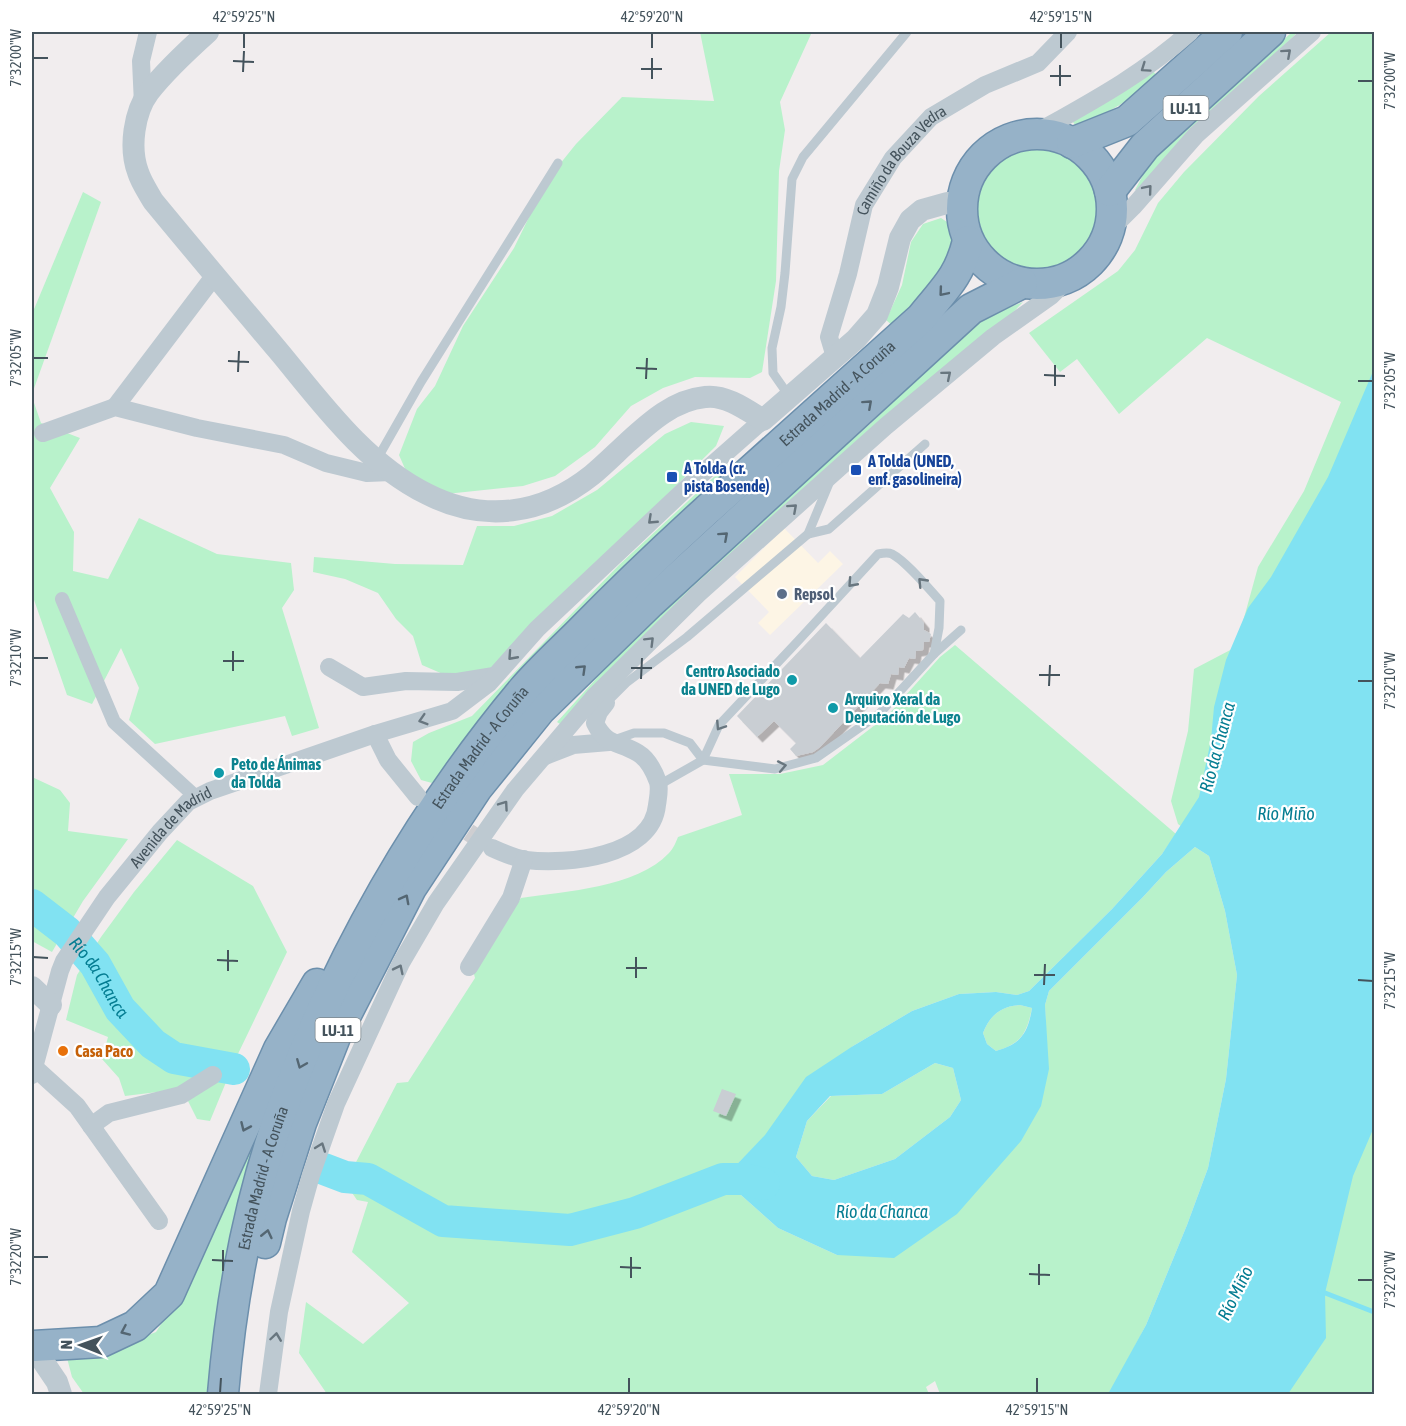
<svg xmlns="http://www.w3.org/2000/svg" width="1406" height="1426" font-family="'Asap Condensed',sans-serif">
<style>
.commercial{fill:#fdf5e5}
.green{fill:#b8f2cb}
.water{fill:#81e2f2;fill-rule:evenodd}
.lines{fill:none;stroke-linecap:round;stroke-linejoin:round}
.stream{stroke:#81e2f2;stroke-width:5}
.river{stroke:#81e2f2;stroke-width:32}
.building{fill:#c9ced3;filter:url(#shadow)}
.minor-tunnel{stroke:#ceced1;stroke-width:18;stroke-dasharray:18 9;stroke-linecap:butt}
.trunk-casing{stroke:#6c8fac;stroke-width:33}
.service{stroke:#bdc9d1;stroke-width:9}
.pedestrian{stroke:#bdc9d1;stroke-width:14}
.minor{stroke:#bdc9d1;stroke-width:18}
.tertiary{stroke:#bdc9d1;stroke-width:22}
.trunk{stroke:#96b2c8;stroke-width:30}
.oneway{stroke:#68767f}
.oneway2{stroke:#546672}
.ticks{fill:none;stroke:#44535c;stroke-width:2}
.transit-dot{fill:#1a4fb4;stroke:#fff;stroke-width:2}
.service-dot{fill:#5c6f8a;stroke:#fff;stroke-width:2}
.culture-dot{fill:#0f9aa8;stroke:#fff;stroke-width:2}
.food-dot{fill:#e8710a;stroke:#fff;stroke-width:2}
.labels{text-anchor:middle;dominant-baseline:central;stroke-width:4.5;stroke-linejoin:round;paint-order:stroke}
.shield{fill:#fff;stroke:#7c878d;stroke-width:1.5}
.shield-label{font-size:15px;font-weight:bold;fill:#44535c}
.street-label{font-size:16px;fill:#44535c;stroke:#fff}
.transit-label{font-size:16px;font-weight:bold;fill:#164399;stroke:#fff;text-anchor:start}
.service-label{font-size:16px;font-weight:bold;fill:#4e5e75;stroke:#fff;text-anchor:start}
.culture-label{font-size:16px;font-weight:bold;fill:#0d838f;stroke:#fff;text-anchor:start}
.food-label{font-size:16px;font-weight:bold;fill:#c56008;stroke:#fff;text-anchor:start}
.water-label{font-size:18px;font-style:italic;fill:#047d92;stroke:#fff}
.neatline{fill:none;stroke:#44535c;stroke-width:2}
.ticks-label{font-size:15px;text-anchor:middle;fill:#44535c}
</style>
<defs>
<filter id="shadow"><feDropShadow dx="5.5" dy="5.5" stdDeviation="0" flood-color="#0004"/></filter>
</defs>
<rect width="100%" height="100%" fill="#f1edee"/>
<path class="commercial" d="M784,528L818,563L830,551L843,564L770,635L758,623L769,612L735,577Z"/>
<g class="green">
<path d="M700,32H812L780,102L785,130L779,171L776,281L762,372L750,378L695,377L663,388L631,406L595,447L555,476L523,486L446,494L406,471L399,455L417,409L435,386L463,326L514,248L547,180L576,144L622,97L714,101Z"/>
<path d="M1292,32H1298L1238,89L1139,191L1135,190L1150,162Z"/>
<path d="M1331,32H1374V404L1194,836L1178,824L1171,801L1188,731L1194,669L1236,647L1258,567L1304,491L1341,402L1207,338L1119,414L1077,359L1060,372L1029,333L1118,271L1135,250L1158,203L1184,172L1259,96Z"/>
<path d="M1153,71L1157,76C1131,99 1109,114 1076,126L1072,121Z"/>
<circle cx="1037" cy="209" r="63"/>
<path d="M83,192L101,202L32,394V314Z"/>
<path d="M941,218L950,224L953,255L943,278L893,326L886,320L902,285L911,242L923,224Z"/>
<path d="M1023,302L1000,326L560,724L557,722L622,650L769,512L869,425L955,342L986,316Z"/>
<path d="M32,397L41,423L80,438L50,488L74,532L73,571L108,579L139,518L217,554L291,563L294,590L282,608L319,728L292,736L285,716L155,744L129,720L139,688L121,648L92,704L67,695L32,594Z"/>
<path d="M691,422L724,426L716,446L473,687L422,665L413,636L396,619L378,593L345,579L313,572L314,557L395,564L463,565L477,526H514L552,516L597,490L665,434Z"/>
<path d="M728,464L735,469L495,708L432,783L421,780L411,761L413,742L429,733L472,716L619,565Z"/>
<path d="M955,645L1176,834L1162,854L1112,909L1029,991L1017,995L996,992L959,994L912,1011L853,1046L723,1179L778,1228L837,1255L1046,1033L1045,1005L1049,991L1143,897L1166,872L1195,847L1209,856L1225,911L1237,975L1226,1079L1208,1168L1187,1225L1146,1325L1110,1393L1108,1394H940L935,1381L926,1387L929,1394H327L299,1353L306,1302L363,1344L409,1303L352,1252L368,1202L357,1200L348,1187L354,1166L397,1083L408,1082L475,978L473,970L521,898C566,891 636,888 669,853C673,849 676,842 678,837L742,815L729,774H780L823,765L888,715L940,657Z"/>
<path d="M32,777L60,790L70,803L68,831L128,839L83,901L67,928L32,896Z"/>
<path d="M177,840L253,886L287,952L236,1058L210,1121L197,1119L182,1089L125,1096L119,1078L102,1059L108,1037L66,1020L77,975L101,937L134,892Z"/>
<path d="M32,915L63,933L52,952L32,941Z"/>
<path d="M1020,1005L1032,1008C1027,1033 1021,1044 996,1051L987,1044L983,1033C990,1015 1001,1006 1020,1005Z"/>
<path d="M1374,1014V1394H1282Z"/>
<path d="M935,1063L953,1068L961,1100L950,1117L895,1159L834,1180L812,1176L796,1157L807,1121L831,1096L882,1094Z"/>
<path d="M277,1085L213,1394H84L72,1377L67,1358L111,1350L156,1332L179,1296Z"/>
</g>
<g class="water">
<path d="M1374,369V1127L1353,1176L1325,1293L1326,1338L1288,1394H1108L1146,1325L1187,1225L1208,1168L1226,1079L1237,975L1225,911L1209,856L1195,847L1166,872L1143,897L1049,991L1045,1005L1049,1069L1041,1106L1021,1141L957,1214L894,1258L837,1255L778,1228L723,1179L765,1135L806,1077L853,1046L912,1011L959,994L996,992L1017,995L1029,991L1112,909L1162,854L1199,797L1211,740L1214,707L1226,660L1248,608L1271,577L1328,477ZM1020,1005L1032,1008C1028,1033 1021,1044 996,1051L987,1044L983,1033C990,1015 1001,1006 1020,1005ZM935,1063L953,1068L961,1100L950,1117L895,1159L834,1180L812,1176L796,1157L807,1121L830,1096L882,1094Z"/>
<path d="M32,896L67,928L63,933L32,915Z"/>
</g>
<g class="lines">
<path class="stream" d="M1320,1291L1374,1312"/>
<g class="river">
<path id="s1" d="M32,905L67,932L95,964L120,1009L153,1044L174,1058L234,1069"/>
<path d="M324,1169L345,1177L368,1179L443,1221L570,1230L635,1213L723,1179H744L764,1184"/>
</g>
</g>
<g class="building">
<path d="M915,612L924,623V630L931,634L929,642H924L923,650L916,651L915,659L909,658L904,668L899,667L898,675L891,674L888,684L880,683L820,747L813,752L796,756L790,749L796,743L774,721L757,737L737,716L826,623L860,658L903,614L909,618Z"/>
<path d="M722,1089L736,1094L726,1116L713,1111Z"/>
</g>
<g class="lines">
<path class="minor-tunnel" d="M446,817L492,848"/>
<defs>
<g id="trunk">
<circle cx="1037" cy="209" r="75"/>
<path d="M1072,143L1127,121L1227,32"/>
<path d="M1110,191L1145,146L1270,32"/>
<path d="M265,1243L271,1218L301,1123L337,1032L411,888L477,788L540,710L650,603L971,309L1022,283"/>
<path d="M34,1346L101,1342L135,1326L169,1294L279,1049L317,984"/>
<path id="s4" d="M223,1394C231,1298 249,1200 282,1109C337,958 420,813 523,690C540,670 560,652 579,633C621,590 664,549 708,509C779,445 850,381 921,318C944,289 959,278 968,241"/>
</g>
</defs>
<use href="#trunk" class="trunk-casing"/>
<g class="service">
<path d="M789,396L773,373L772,348L781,307L785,273L792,179L803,157L907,32"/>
<path d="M376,461L421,382L558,163"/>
<path d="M808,534L829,529L925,444"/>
<path d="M606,703L626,683L687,637L808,534L830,481"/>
<path d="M614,740L634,733H664L690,743L703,760L775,769L816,758L879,714L934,654L961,630"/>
<path d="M659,785L703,760L719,725L798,641L878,554C883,553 888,552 892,554C907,562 928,588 940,601L939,628L934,654"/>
</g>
<path class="pedestrian" d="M62,599L114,722L197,798"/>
<g class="minor">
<path d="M143,104L141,61L148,32"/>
<path d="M1034,134C1091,102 1142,75 1190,32"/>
<path d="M1108,232L1133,207L1196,135L1312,32"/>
<path id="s2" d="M835,357L829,337L848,274L864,205L893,158L931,117L985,85L1038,63L1068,32"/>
<path d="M115,407L215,275"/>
<path d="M43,433L115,407L197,428L284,445L326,463L367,473L391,472"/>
<path d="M329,667L363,687L406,681L457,682L494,676"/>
<path d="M375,734L388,760L418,797"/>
<path d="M545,756L573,745L609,742"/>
<path d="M492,848C503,853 514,858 526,860C567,865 652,857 657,805C658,798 660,789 658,782C654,771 648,759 638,753C618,741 606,746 595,723L599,712L606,703L594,697"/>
<path d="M469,967L511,898L524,859"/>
<path d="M34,1067L77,1106L159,1221"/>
<path id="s3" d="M32,1075L60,971L64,961L107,897L160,832L188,802L210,791L375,734L452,711L489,683L537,629L695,480L763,420"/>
<path d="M91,1126L109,1113L181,1095L213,1075"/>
<path d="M268,1394L279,1312L301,1211L311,1175L336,1104L401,963L436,903L515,790L594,697L698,594L886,426L993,337L1051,296L1070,277"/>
</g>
<g class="tertiary">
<path d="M208,32C188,50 166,70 149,92C134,112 129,148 138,172C141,182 148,192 153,201C195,252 238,303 281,354C323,405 366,464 427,494C484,523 542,515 592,475C604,465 616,453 628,442C650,422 674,400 705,397C725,394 747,410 763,420L856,339L877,315L888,287L900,238L910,220L922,210L947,203H962"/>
<path d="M32,987L51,1005"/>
<path d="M32,1345L57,1382L61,1394"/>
</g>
<use href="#trunk" class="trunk"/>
</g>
<defs><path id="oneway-chevron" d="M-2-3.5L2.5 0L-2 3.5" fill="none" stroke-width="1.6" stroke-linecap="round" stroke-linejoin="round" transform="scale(1.5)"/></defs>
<g class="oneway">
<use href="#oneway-chevron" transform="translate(1287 53) rotate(-42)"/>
<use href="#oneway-chevron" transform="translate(1145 68) rotate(145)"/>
<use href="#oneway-chevron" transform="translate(1148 189) rotate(-50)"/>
<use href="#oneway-chevron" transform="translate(947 375) rotate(-40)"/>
<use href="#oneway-chevron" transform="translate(793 508) rotate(-42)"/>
<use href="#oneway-chevron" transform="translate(652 520) rotate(137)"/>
<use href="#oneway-chevron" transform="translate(922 582) rotate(-134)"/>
<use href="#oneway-chevron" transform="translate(852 583) rotate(132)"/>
<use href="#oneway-chevron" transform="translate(650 641) rotate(-45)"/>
<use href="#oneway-chevron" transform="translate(512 656) rotate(132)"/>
<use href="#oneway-chevron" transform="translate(423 720) rotate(163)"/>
<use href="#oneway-chevron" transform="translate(720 726) rotate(123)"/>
<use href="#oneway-chevron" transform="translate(782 766) rotate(-11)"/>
<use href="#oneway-chevron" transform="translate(504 805) rotate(-55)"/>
<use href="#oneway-chevron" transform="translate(399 969) rotate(-64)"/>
<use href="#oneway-chevron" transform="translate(321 1147) rotate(-70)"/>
<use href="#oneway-chevron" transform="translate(276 1337) rotate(-82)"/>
</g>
<g class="oneway2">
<use href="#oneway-chevron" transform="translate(943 292) rotate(130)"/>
<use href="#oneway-chevron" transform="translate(868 404) rotate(-42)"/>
<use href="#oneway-chevron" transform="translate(724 536) rotate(-42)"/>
<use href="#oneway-chevron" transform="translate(582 669) rotate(-44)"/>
<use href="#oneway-chevron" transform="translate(405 899) rotate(-62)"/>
<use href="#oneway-chevron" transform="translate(301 1064) rotate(112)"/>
<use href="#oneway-chevron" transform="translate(245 1127) rotate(114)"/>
<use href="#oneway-chevron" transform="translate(267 1234) rotate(-77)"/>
<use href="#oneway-chevron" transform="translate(125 1331) rotate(156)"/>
</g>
<path class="ticks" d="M244,48V33M652,48V33M1061,48V33M33,58H48M233,61L254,62M641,69H662M243,72L244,51M1050,76H1071M652,79V58M1358,81H1373M1060,86V65M33,358H48M228,361L249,362M636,368L657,369M238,372L239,351M1044,375L1065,376M646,379L647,358M1358,381H1373M1055,386V365M33,658H48M223,661H244M631,668H652M233,671V651M1039,675H1060M641,679L642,658M1358,681H1373M1049,686L1050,665M33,957L48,958M217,960L238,961M626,968H647M228,971V950M1034,975H1055M636,978V957M1358,980L1373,981M1044,985L1045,964M33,1257H48M212,1260L233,1261M620,1267L641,1268M223,1271V1250M1029,1274L1050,1275M631,1278V1257M1358,1280H1373M1039,1285V1264M220,1393L221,1378M629,1393V1378M1037,1393V1378"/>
<g class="transit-dot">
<rect x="850" y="464" width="12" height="12" rx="3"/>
<rect x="666" y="471" width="12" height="12" rx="3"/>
</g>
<circle class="service-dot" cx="782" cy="594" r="6"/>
<g class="culture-dot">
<circle cx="792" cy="680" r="6"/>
<circle cx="833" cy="708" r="6"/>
<circle cx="219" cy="773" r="6"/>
</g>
<circle class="food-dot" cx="63" cy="1051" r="6"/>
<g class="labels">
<g class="shield">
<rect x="1163.5" y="96" width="45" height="24" rx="4.5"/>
<rect x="315.5" y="1018" width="45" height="24" rx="4.5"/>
</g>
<g class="shield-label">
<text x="1186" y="108">LU-11</text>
<text x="338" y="1030">LU-11</text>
</g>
<g class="street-label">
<text stroke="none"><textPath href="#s2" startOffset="216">Camiño da Bouza Vedra</textPath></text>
<text stroke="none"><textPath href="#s4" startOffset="1210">Estrada Madrid - A Coruña</textPath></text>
<text stroke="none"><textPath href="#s4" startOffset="706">Estrada Madrid - A Coruña</textPath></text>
<text stroke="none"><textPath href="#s3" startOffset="291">Avenida de Madrid</textPath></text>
<text stroke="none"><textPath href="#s4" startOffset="220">Estrada Madrid - A Coruña</textPath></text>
</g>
<g class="transit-label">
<text x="868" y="461">A Tolda (UNED,<tspan x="868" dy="18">enf. gasolineira)</tspan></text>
<text x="684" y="468">A Tolda (cr.<tspan x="684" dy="18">pista Bosende)</tspan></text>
</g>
<g class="service-label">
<text x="794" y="594">Repsol</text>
</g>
<g class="culture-label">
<text x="780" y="671" text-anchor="end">Centro Asociado<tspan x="780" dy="18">da UNED de Lugo</tspan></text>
<text x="845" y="699">Arquivo Xeral da<tspan x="845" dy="18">Deputación de Lugo</tspan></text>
<text x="231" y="764">Peto de Ánimas<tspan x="231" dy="18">da Tolda</tspan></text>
</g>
<g class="food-label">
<text x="75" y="1051">Casa Paco</text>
</g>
<g class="water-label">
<text transform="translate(1217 747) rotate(-75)">Río da Chanca</text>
<text x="1286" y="813">Río Miño</text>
<text stroke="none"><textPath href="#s1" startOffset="100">Río da Chanca</textPath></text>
<text x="882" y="1211">Río da Chanca</text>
<text transform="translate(1235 1293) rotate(-64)">Río Miño</text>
</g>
</g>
<rect width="1406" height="1426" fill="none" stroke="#ffffff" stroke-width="66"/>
<g transform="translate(81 1345) rotate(271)" stroke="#ffffff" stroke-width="4.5" paint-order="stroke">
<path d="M0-4.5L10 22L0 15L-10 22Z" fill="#44535c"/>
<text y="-9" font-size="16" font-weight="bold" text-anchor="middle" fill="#44535c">N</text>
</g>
<rect x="33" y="33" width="1340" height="1360" class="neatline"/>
<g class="ticks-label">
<text x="244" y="22">42°59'25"N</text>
<text x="652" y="22">42°59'20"N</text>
<text x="1061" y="22">42°59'15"N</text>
<text transform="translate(16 58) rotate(-90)" y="5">7°32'00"W</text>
<text transform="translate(1390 81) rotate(-90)" y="5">7°32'00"W</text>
<text transform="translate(16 358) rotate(-90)" y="5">7°32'05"W</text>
<text transform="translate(1390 381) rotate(-90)" y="5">7°32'05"W</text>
<text transform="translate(16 658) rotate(-90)" y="5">7°32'10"W</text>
<text transform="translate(1390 681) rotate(-90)" y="5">7°32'10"W</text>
<text transform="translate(16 957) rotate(-90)" y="5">7°32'15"W</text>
<text transform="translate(1390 981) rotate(-90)" y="5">7°32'15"W</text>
<text transform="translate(16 1257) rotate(-90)" y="5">7°32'20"W</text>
<text transform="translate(1390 1280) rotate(-90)" y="5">7°32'20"W</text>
<text x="220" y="1415">42°59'25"N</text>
<text x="629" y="1415">42°59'20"N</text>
<text x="1037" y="1415">42°59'15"N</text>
</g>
</svg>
